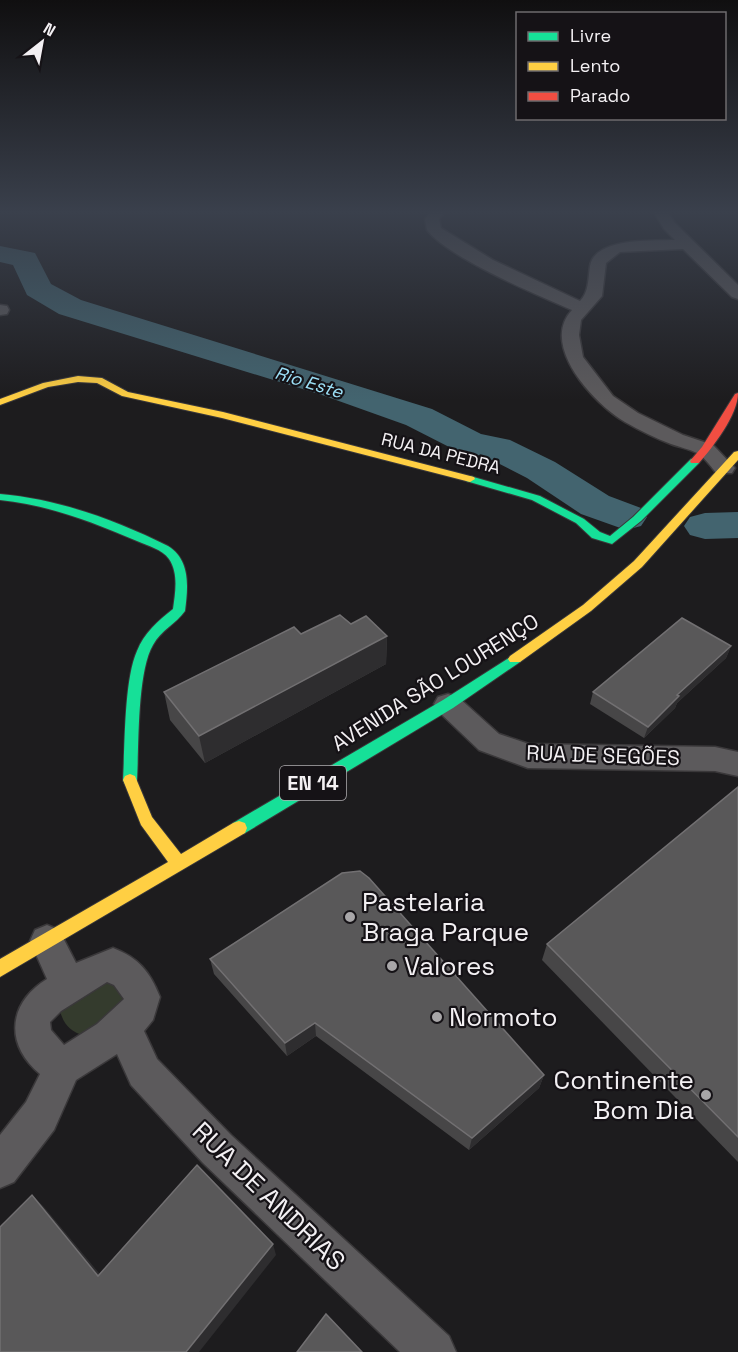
<svg xmlns="http://www.w3.org/2000/svg" width="738" height="1352" font-family="'Space Grotesk',sans-serif">
<style>
.green{fill:#343b2d}
.lines{fill:none;stroke-linecap:round;stroke-linejoin:round}
.river{fill:#43646f;fill-rule:evenodd}
.street-casing{stroke:#3a383a;stroke-width:3}
.fast-casing{stroke:#3a383a;stroke-width:2}
.slow-casing{stroke:#3a383a;stroke-width:2}
.jam-casing{stroke:#3a383a;stroke-width:2}
.street{fill:#5c5a5c;fill-rule:evenodd}
.fast{fill:#16e098;fill-rule:evenodd}
.slow{fill:#ffcf43;fill-rule:evenodd}
.jam{fill:#f24e42;fill-rule:evenodd}
.wall{fill:#474647}
.shaded-wall{fill:#2e2d2f}
.building{fill:#595859;stroke:#727072;stroke-width:1.5}
.poi-dot{fill:#a8a6a8;stroke:#151216;stroke-width:2}
.labels{text-anchor:middle;dominant-baseline:central;stroke-width:4.5;stroke-linejoin:round;paint-order:stroke}
.far-water-label{font-size:18px;font-style:italic;fill:#9de1f8;stroke:#151216}
.far-street-label{font-size:18px;fill:#f3f0f3;stroke:#151216}
.shield{fill:#151216;stroke:#b0adb1;stroke-width:1.5}
.shield-label{font-size:20px;font-weight:bold;fill:#f3f0f3}
.street-label{font-size:21px;fill:#f3f0f3;stroke:#151216}
.near-poi-label{font-size:26px;fill:#f3f0f3;stroke:#151216;text-anchor:start}
.near-street-label{font-size:26px;fill:#f3f0f3;stroke:#151216}
</style>
<rect width="100%" height="100%" fill="#1d1c1e"/>
<path class="green" d="M111,980L129,1001L84,1036C70,1031 64,1025 60,1011Z"/>
<g class="lines">
<g class="river">
<path d="M0,246L35,253L51,284L81,300L432,409L481,434L510,440L555,462L609,496L641,508L647,517L641,526L626,530L581,514L527,478L486,457L457,451L406,425L322,395L59,314L27,295L13,265L0,262Z"/>
<path d="M738,512V538L705,539L690,535L684,526L690,517L705,513Z"/>
</g>
<defs>
<g id="street">
<path d="M431,211H446L439,219L441,228L493,260L580,301C589,292 588,279 590,266C595,237 653,241 675,240L664,229L653,211H667L675,223L738,285V299L732,297L683,249L620,252L606,263L602,296L581,320L579,335L583,357L613,396L638,413L683,435L713,445L735,468L732,473H716C711,466 704,457 697,453C689,449 679,447 671,444C655,438 639,430 625,422C594,404 539,345 572,310C537,295 449,258 427,230L425,219Z"/>
<path d="M0,305L7,306L9,310L7,314L0,315Z"/>
<path d="M448,694L458,697L499,734L529,744L715,747L738,752V776L715,771L528,768L479,750L438,711L434,704L438,697Z"/>
<path d="M47,925L59,930L76,963L113,948C139,958 150,972 160,997L153,1020L144,1031L157,1059L231,1135L449,1336L456,1352H400L203,1163L131,1085L117,1054L76,1080L54,1130L14,1182L0,1188V1135L26,1102L40,1074C4,1044 8,1003 47,979L30,941L35,930ZM107,982L114,985L124,999L97,1024L64,1045L51,1030L50,1022L61,1011Z"/>
</g>
<g id="fast">
<path d="M695,458L699,459V463L641,521L612,544L592,538L576,523L532,500L466,481L465,479L470,476L540,496L584,519L600,532L610,536L633,517L691,459Z"/>
<path d="M0,494C58,499 116,520 168,546C191,560 188,588 185,611C176,624 161,630 153,645C137,672 139,746 137,780L135,784L130,786L125,784L123,780C125,746 124,680 137,651C144,633 158,621 173,609C175,593 179,574 169,559C162,549 148,546 137,541C92,522 49,505 0,500Z"/>
<path d="M515,654L522,659L520,662L453,708L245,833L239,835L233,833L231,828L233,823L443,700Z"/>
</g>
<g id="slow">
<path d="M78,376L102,378L128,392L223,412L474,477L475,479L470,482L222,418L122,396L97,383L78,382L48,387L0,405V399L43,383Z"/>
<path d="M738,451V460L642,567L591,611L520,662H510L508,659L510,656L583,605L634,561L734,452Z"/>
<path d="M130,774L135,776L152,817L181,854L233,823L239,821L245,823L247,828L245,833L0,977V959L168,862L141,825L123,780L125,776Z"/>
</g>
<path id="jam" d="M738,393C738,415 713,447 699,463H691L690,461L702,447L735,394Z"/>
</defs>
<use href="#street" class="street-casing"/>
<use href="#fast" class="fast-casing"/>
<use href="#slow" class="slow-casing"/>
<use href="#jam" class="jam-casing"/>
<use href="#street" class="street"/>
<use href="#fast" class="fast"/>
<use href="#slow" class="slow"/>
<use href="#jam" class="jam"/>
</g>
<g class="wall">
<path d="M351,624L387,636L386,664L205,763L170,720L164,692L301,634Z"/>
<path d="M731,646L726,658L677,703L675,708L644,738L590,704L593,692Z"/>
<path d="M738,787V1162L542,960L547,944Z"/>
<path d="M210,959L544,1075L539,1088L469,1150L316,1036L287,1056L214,974Z"/>
</g>
<g class="shaded-wall">
<path d="M387,636L386,664L205,763L199,736Z"/>
<path d="M731,646L726,658L677,703L675,708L644,738L648,727L677,695Z"/>
<path d="M315,1023L316,1036L287,1056L285,1043Z"/>
<path d="M544,1075L539,1088L469,1150L472,1138Z"/>
<path d="M32,1195L44,1207L109,1285L98,1276Z"/>
<path d="M273,1244L276,1255L199,1352H186Z"/>
</g>
<g class="building">
<path d="M340,615L351,624L366,616L387,636L199,736L164,692L294,627L301,634Z"/>
<path d="M682,618L731,646L677,695L679,696L648,727L593,692Z"/>
<path d="M738,787V1137L547,944Z"/>
<path d="M360,871L369,878L544,1075L472,1138L315,1023L285,1043L210,959L342,873Z"/>
<path d="M197,1165L273,1244L186,1352H0V1227L32,1195L98,1276Z"/>
<path d="M326,1314L362,1352H297Z"/>
</g>
<linearGradient id="sky" x2="0" y2="1"><stop stop-color="#100f10"/><stop offset="0.53" stop-color="#3a404c"/><stop offset="1" stop-color="#3a404c" stop-opacity="0"/></linearGradient>
<rect width="738" height="400" fill="url(#sky)"/>
<g class="poi-dot">
<circle cx="350" cy="917" r="6"/>
<circle cx="392" cy="966" r="6"/>
<circle cx="437" cy="1017" r="6"/>
<circle cx="706" cy="1095" r="6"/>
</g>
<g class="labels">
<g class="far-water-label">
<text transform="translate(309 382) rotate(17)">Rio Este</text>
</g>
<g class="far-street-label">
<text transform="translate(441 453) rotate(14)">RUA DA PEDRA</text>
</g>
<rect class="shield" x="280" y="766" width="66" height="34" rx="4.5"/>
<g class="shield-label">
<text x="313" y="783">EN 14</text>
</g>
<g class="street-label">
<text transform="translate(435 682) rotate(-32)">AVENIDA SÃO LOURENÇO</text>
<text transform="translate(603 755) rotate(2)">RUA DE SEGÕES</text>
</g>
<g class="near-poi-label">
<text x="362" y="902">Pastelaria<tspan x="362" dy="30">Braga Parque</tspan></text>
<text x="404" y="966">Valores</text>
<text x="449" y="1017">Normoto</text>
<text x="694" y="1080" text-anchor="end">Continente<tspan x="694" dy="30">Bom Dia</tspan></text>
</g>
<g class="near-street-label">
<text transform="translate(269 1196) rotate(44)">RUA DE ANDRIAS</text>
</g>
</g>
<rect x="516" y="12" width="210" height="108" fill="#151216" stroke="#6e6b6e" stroke-width="1.5"/>
<rect x="528" y="32" width="30" height="9" fill="#16e098" stroke="#6e6b6e" stroke-width="1.5"/>
<text x="570" y="42" font-size="18" fill="#f3f0f3">Livre</text>
<rect x="528" y="62" width="30" height="9" fill="#ffcf43" stroke="#6e6b6e" stroke-width="1.5"/>
<text x="570" y="72" font-size="18" fill="#f3f0f3">Lento</text>
<rect x="528" y="92" width="30" height="9" fill="#f24e42" stroke="#6e6b6e" stroke-width="1.5"/>
<text x="570" y="102" font-size="18" fill="#f3f0f3">Parado</text>
<g transform="translate(42 42) rotate(31)" stroke="#151216" stroke-width="4.5" paint-order="stroke">
<path d="M0-4.5L10 22L0 15L-10 22Z" fill="#f3f0f3"/>
<text y="-9" font-size="16" font-weight="bold" text-anchor="middle" fill="#f3f0f3">N</text>
</g>
</svg>
